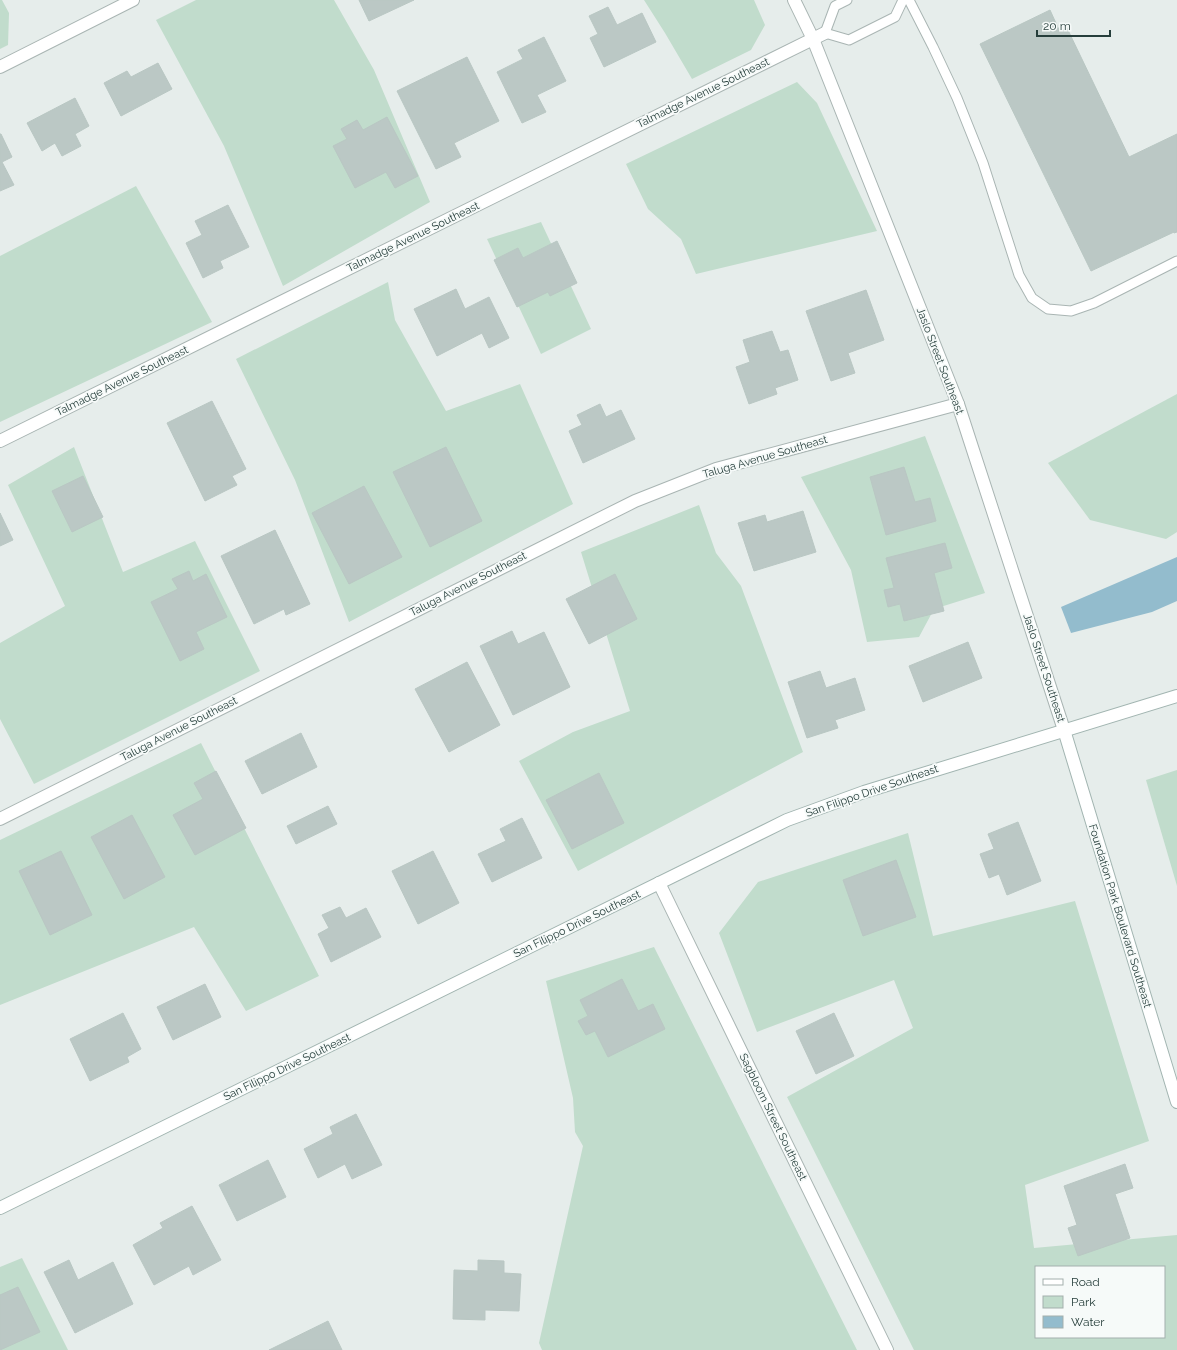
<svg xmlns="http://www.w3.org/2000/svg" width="1177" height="1350" font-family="Raleway,sans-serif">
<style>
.green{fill:#c1dccc;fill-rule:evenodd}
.water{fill:#93bccd}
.building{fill:#bbc8c5;stroke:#b9c7c3}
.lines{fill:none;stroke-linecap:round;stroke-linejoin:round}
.lane-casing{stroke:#a9b5b3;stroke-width:11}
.street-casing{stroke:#a9b5b3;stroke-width:14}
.secondary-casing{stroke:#a2b5b1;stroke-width:14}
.lane{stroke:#fff;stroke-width:9}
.street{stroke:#fff;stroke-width:12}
.secondary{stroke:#fff;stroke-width:12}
.labels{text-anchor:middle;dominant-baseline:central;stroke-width:3.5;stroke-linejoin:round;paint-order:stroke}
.street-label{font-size:11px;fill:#263e3b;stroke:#f6faf9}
</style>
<rect width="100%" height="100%" fill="#e6edeb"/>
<g class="green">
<path d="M0,0H2L9,13L8,45L0,49Z"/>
<path d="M196,0H334L374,70L430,202L283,286L224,146L156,20Z"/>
<path d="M644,0H754L765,25L751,50L692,79L665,33Z"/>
<path d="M797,82L817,103L877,231L696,274L681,239L648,209L626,164Z"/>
<path d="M136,186L212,322L0,422V256Z"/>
<path d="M541,222L591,329L541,354L487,239Z"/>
<path d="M388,282L395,320L446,411L520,384L573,504L349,622L295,480L236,359Z"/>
<path d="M1177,394V532L1166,539L1090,520L1048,463Z"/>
<path d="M925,436L985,593L934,609L919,637L867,642L851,570L801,477Z"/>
<path d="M74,447L123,572L195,541L260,671L34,784L0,719V643L65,606L8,485Z"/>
<path d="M699,505L716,553L741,586L803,752L578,871L519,761L573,732L630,711L581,552Z"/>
<path d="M201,743L319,976L246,1011L194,927L0,1005V840Z"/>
<path d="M1177,770V886L1146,780Z"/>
<path d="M908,833L933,936L1075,901L1149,1141L1025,1185L1034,1248L1177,1235V1350H914L787,1097L913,1028L894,980L757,1032L719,933L758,882ZM1036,1267H1164V1337H1036Z"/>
<path d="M654,947L857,1350H542L539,1343L583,1146L575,1132L573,1098L546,981Z"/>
<path d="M22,1258L68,1350H0V1267Z"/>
</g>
<path class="water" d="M1177,557V601L1152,612L1071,633L1061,607Z"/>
<g class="building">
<path d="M359,0H414L369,21Z"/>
<path d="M608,7L617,25L642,13L656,42L604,67L590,38L598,34L589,16Z"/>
<path d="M1050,10L1060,32L1067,28L1129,157L1177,134V232L1174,233V232L1091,271L980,44Z"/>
<path d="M544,37L566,81L537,95L546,112L522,123L497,72L523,59L518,50Z"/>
<path d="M467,57L499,121L454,143L461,157L436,169L397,91Z"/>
<path d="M158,63L172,89L121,116L104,83L127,71L131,77Z"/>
<path d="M75,98L89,126L75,134L81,146L62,156L55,143L42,151L27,123Z"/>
<path d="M387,117L418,176L395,188L386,172L355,188L333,146L347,139L341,129L357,120L363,130Z"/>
<path d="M0,134H1L12,157L2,162L14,185L0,191Z"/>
<path d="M228,205L249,247L220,261L223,268L203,278L186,243L202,235L195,221Z"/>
<path d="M557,241L577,283L550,296L548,292L517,307L494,260L518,248L523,258Z"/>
<path d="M456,289L465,309L489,297L509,338L489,348L482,333L437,356L414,309Z"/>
<path d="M866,290L884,340L848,353L855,373L831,381L806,311Z"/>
<path d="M772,331L780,352L788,350L798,380L775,388L777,394L749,404L736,367L750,362L743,340Z"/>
<path d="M212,401L246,469L232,476L237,485L205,501L167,423Z"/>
<path d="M600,404L606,417L621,410L635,439L583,463L569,431L582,425L577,415Z"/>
<path d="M446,447L482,521L430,547L393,472Z"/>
<path d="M904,467L915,502L930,498L936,521L886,535L870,477Z"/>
<path d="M83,476L103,517L72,532L52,491Z"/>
<path d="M364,486L402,557L349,584L312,513Z"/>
<path d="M803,511L816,552L754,571L738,523L765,515L767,522Z"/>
<path d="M0,513L13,540L0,546Z"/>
<path d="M275,530L310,604L286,615L284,609L254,624L221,556Z"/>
<path d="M945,543L952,568L934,573L944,611L904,621L900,604L888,607L884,590L894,588L886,558Z"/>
<path d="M189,571L193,581L206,574L227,617L196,632L204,649L180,661L151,602L178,589L172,579Z"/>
<path d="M615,574L637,619L589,644L566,599Z"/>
<path d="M512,631L518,644L544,632L570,687L513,715L480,646Z"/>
<path d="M968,642L982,678L923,702L909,666Z"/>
<path d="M467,662L500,725L449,752L415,689Z"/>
<path d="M820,671L826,688L855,678L865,710L835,720L838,728L807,738L788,682Z"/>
<path d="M301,733L317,767L262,794L245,761Z"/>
<path d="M216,771L246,828L195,855L173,815L203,799L194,783Z"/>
<path d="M599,773L624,823L572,849L546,800Z"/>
<path d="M328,806L337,824L296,844L287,826Z"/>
<path d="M132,815L165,877L124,899L91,837Z"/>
<path d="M522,818L542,858L492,882L478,854L506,841L500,829Z"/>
<path d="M1018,822L1041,881L1007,895L999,874L989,878L980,854L994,849L988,834Z"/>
<path d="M61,851L92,915L50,935L19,871Z"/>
<path d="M433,851L459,903L418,924L392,871Z"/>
<path d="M896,860L916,917L863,936L843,880Z"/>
<path d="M340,907L346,918L366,908L381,937L331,962L318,934L329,928L322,915Z"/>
<path d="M622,979L638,1011L653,1004L665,1029L608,1057L595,1031L586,1035L578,1021L588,1016L580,1000Z"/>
<path d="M205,984L221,1017L173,1040L157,1007Z"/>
<path d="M123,1013L141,1049L127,1057L129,1062L90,1081L70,1039Z"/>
<path d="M834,1013L854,1056L816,1074L796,1031Z"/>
<path d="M356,1114L382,1165L352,1179L345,1164L318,1178L304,1149L333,1134L330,1127Z"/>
<path d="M268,1160L286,1197L237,1221L219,1185Z"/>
<path d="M1125,1164L1133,1188L1115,1194L1130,1238L1078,1256L1068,1228L1077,1225L1064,1186Z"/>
<path d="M192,1206L221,1260L193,1275L189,1266L154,1285L133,1245L163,1228L160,1223Z"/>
<path d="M69,1260L78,1280L113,1262L133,1304L75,1333L44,1272Z"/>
<path d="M478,1260L504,1261V1273L521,1274L519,1311L485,1310V1320L453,1319L454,1270L478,1271Z"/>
<path d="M18,1287L40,1332L0,1350V1295Z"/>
<path d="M328,1321L342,1350H269Z"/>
</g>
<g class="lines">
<defs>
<g id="lane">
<path d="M847,0L835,6L825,33L849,40L895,17L903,0"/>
<path d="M909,0L933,47L957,98L983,163L1019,275L1032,298L1048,309L1071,311L1094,303L1177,261"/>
</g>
<g id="street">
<path d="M794,0L813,39L958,404L1064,730"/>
<path d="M0,67L133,0"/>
<path d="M0,441L825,33"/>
<path d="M0,819L635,501L716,469L958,404"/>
<path d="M659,883L887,1350"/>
</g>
<g id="secondary">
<path d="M1064,730L1177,1102"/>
<path d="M0,1208L787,820L864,792L1177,696"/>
</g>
</defs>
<use href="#lane" class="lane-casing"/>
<use href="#street" class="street-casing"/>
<use href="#secondary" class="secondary-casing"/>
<use href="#lane" class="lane"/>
<use href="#street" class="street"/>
<use href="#secondary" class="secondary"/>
</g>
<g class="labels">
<g class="street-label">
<text transform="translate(703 93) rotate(-26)">Talmadge Avenue Southeast</text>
<text transform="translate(413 237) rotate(-26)">Talmadge Avenue Southeast</text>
<text transform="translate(940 361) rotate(69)">Jaslo Street Southeast</text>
<text transform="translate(122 381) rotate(-26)">Talmadge Avenue Southeast</text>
<text transform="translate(765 457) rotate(-16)">Taluga Avenue Southeast</text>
<text transform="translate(468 584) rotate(-27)">Taluga Avenue Southeast</text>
<text transform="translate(1044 668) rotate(72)">Jaslo Street Southeast</text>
<text transform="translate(179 729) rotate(-27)">Taluga Avenue Southeast</text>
<text transform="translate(872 791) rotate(-19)">San Filippo Drive Southeast</text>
<text transform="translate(1120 916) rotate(73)">Foundation Park Boulevard Southeast</text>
<text transform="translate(577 924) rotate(-26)">San Filippo Drive Southeast</text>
<text transform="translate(287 1067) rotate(-26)">San Filippo Drive Southeast</text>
<text transform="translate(773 1117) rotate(64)">Sagbloom Street Southeast</text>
</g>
</g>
<rect x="1035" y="1266" width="130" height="72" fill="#f6faf9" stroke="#a3afad"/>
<rect x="1043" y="1279" width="20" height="6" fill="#ffffff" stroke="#a3afad"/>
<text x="1071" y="1286" font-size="12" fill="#263e3b">Road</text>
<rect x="1043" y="1296" width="20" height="12" fill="#c1dccc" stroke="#a3afad"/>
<text x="1071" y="1306" font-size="12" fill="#263e3b">Park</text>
<rect x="1043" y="1316" width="20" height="12" fill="#93bccd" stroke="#a3afad"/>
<text x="1071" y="1326" font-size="12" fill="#263e3b">Water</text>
<path d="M1037 30v6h73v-6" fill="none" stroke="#263e3b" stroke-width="2"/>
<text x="1043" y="30" font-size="12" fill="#263e3b" stroke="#f6faf9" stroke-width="3" paint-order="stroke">20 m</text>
</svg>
